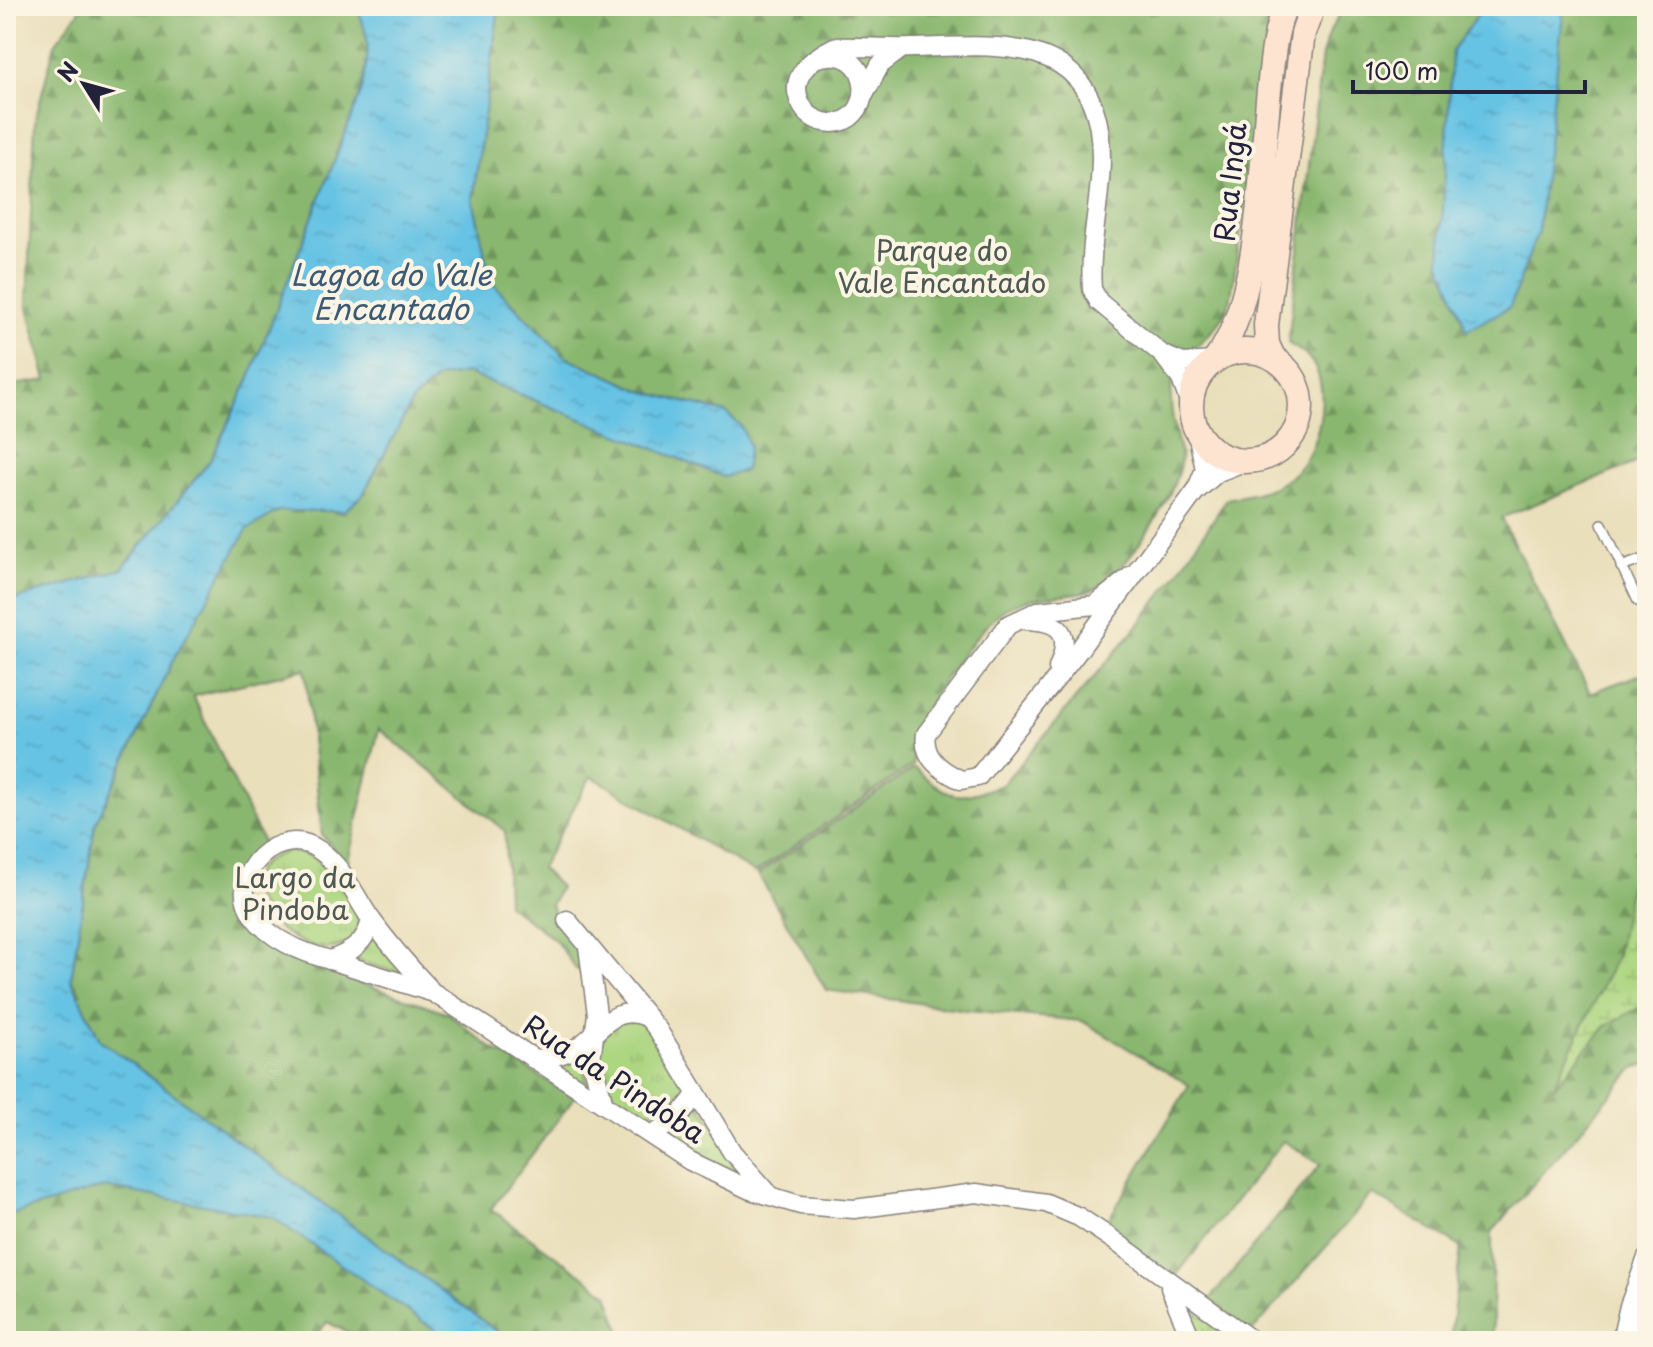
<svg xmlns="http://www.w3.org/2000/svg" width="1653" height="1347" font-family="'Playpen Sans',sans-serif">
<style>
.grass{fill:url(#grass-tufts);stroke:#687c5e;stroke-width:2}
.forest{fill:url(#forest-firs);stroke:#566c55;stroke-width:2}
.wetland{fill:url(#wetland-marsh);stroke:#687c5e;stroke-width:2}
.water{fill:url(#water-ripples);stroke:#447290;stroke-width:2}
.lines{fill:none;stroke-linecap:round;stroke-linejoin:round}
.lane-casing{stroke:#86807b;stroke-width:12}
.street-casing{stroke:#86807b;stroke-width:21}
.secondary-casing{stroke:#86807b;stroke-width:27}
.lane{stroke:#fff;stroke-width:9}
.street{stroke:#fff;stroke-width:18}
.secondary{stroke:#fde4d1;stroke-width:24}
.labels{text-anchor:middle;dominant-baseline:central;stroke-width:8;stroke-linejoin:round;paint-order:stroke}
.street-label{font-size:28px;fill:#22223b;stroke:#fcf5e5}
.park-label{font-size:28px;fill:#4c5850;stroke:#fcf5e5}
.water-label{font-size:30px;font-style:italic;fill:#3a5a76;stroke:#fcf5e5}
</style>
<defs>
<pattern id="grass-tufts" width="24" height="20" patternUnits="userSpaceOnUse" patternTransform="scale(2)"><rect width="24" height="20" fill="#add681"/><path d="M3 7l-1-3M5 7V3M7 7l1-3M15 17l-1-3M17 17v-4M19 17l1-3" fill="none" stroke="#95b770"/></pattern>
<pattern id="forest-firs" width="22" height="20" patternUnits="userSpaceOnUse" patternTransform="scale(2)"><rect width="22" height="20" fill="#8ab76f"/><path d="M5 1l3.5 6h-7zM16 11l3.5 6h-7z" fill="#70945c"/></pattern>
<pattern id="wetland-marsh" width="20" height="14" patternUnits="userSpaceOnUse" patternTransform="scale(2)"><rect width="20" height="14" fill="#add681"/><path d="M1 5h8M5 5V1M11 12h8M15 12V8" fill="none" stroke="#95b770"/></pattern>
<pattern id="water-ripples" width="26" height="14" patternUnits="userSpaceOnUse" patternTransform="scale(2)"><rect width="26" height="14" fill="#66c3e4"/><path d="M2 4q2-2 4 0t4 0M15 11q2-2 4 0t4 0" fill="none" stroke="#58a7c4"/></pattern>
</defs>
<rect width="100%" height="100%" fill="#fcf5e5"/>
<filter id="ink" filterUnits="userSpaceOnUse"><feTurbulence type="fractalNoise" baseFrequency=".0125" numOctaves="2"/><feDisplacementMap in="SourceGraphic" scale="16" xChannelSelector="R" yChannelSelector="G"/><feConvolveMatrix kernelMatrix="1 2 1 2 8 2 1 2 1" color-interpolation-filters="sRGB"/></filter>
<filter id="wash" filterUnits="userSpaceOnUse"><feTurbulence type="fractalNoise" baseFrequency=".006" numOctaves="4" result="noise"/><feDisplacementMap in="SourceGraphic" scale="32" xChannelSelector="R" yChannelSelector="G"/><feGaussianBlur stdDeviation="1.8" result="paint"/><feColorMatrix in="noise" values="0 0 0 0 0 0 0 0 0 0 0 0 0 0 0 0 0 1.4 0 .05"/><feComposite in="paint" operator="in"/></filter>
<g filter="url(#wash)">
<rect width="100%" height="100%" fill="#eadfbb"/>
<g class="grass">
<path d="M289,851C300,853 310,854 318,861C341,878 380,926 342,945C297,966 201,874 289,851Z"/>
<path d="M374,935L409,976L352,959Z"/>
<path d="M638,1021L648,1028L756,1187C704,1162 556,1099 611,1023Z"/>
<path d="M587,1046L583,1065L588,1087L549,1064Z"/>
<path d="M1187,1306L1237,1341H1199Z"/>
</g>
<g class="forest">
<path d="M83,6H356C372,39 369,55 362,90L249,380L210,461L122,569L6,602V479L12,477L6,463V386L47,380L27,304L35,120L55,44Z"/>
<path d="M499,6H1274L1231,297C1220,339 1183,345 1173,380C1167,403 1175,429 1180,452C1185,478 1150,528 1135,550C1127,561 1108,582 1096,588C1074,599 1037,591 1007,608C981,623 927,700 917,729C913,740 913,753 913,765L755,873L591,776L541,868L560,887L551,905L557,920L578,945L581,971L576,969L555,940L507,904L505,831L379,729L347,865L322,835L305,669L193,696L265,847L246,868L230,902L239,922L271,948L298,961L448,1013L487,1045L575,1097L491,1209L608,1294L624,1341H510L100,1040L71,979L95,824L174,658L246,530L278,511H344L362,496L413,400L437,378L467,373L724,477L745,469L741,426L726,413L642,391L564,356L491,282L473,199Z"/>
<path d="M1344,6H1484L1452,52L1538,231L1561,10L1564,6H1647V458L1501,518L1590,693L1647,672V798L1617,955L1555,1084L1606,1026L1647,1003V1064L1634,1068L1492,1232L1493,1341H1450L1461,1247L1372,1194L1251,1333L1207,1303L1321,1164L1283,1141L1171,1282L1107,1222L1189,1085L1082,1021L967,1010L826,990L758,874L914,768C955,801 952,801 1002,785L1131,634L1173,580L1227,499C1248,495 1268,492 1286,480C1318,460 1333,393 1312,362C1307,354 1295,348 1288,343L1322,55L1331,29Z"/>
<path d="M104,1186L272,1217L451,1341H366L327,1322L311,1341H6V1216Z"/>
</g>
<path class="wetland" d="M1646,796L1647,1003L1606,1026L1553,1088L1617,955Z"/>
<g class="water">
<path d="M356,6H499L473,199L491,282L564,356L642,391L726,413L741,426L749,446L745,470L724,477L467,373L437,378L413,400L362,496L344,511H278L247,530L174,658L95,824L71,979L100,1040L510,1341H451L272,1217L104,1187L6,1216V602L122,569L210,461L249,380L362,90C369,55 372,39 356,6Z"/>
<path d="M1484,6H1564L1538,231L1510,307L1467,330L1440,260L1452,51Z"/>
</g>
</g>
<g filter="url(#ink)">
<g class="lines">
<defs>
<g id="lane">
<path d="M1602,524L1638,601"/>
<path d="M1621,567L1647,558"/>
</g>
<g id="street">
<path d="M814,59C878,37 878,133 824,122C814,120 805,113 801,104C787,77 812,58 834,47C860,46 887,49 913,48C986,46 1083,32 1099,129C1107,181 1088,236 1092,289L1099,302L1163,355L1181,379L1191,407"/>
<path d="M864,95L880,65L901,49"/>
<path d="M1166,356L1183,363L1214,361"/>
<path d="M1197,433L1205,469L1198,486"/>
<path d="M1132,575L1095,605L1038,611L1008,625L926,734C922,758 942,771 961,780L978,777L1073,658L1195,492L1218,472L1246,461"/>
<path d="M1025,620C1062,621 1072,633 1058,668"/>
<path d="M371,919C367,942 351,953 330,960C302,952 269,940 252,914C225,874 280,822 319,850C342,865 355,896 370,918C388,943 408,966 429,988"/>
<path d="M567,920L658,1030L732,1152L769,1194"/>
<path d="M588,947L597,1014L591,1059L604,1104"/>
<path d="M330,960L434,993L690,1161L750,1190L800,1205L854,1209L976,1193L1046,1203L1079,1217L1112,1239L1253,1341"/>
<path d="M533,1059C550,1058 568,1055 582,1044C605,1026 616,1004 647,1017"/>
<path d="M651,1135L677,1119L696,1095"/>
<path d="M1170,1288L1192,1341"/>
<path d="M1621,1341L1629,1306L1647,1258"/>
<path d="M1622,1341L1647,1320"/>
</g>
<g id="secondary">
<circle cx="1246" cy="406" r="55"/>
<path d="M1273,357L1267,344L1266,325L1303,33L1313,6"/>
<path d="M1216,359C1260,301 1261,165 1269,90C1272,62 1274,32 1285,6"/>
</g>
</defs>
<use href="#lane" class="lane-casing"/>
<use href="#street" class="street-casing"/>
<use href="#secondary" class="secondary-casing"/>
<use href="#lane" class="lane"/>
<use href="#street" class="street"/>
<use href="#secondary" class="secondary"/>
</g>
</g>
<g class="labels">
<g class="street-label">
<text transform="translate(1229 182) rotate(-84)">Rua Ingá</text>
<text transform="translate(615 1078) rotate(33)">Rua da Pindoba</text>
</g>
<g class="park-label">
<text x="942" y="249">Parque do<tspan x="942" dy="32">Vale Encantado</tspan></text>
<text x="295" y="876">Largo da<tspan x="295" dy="32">Pindoba</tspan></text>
</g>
<g class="water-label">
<text x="391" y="273">Lagoa do Vale<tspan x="391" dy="34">Encantado</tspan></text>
</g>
</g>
<rect width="1653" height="1347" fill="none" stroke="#fcf5e5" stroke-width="32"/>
<g transform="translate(84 84) rotate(307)" stroke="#fcf5e5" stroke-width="6" paint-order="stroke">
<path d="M0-6L14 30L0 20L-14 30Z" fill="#22223b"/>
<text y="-12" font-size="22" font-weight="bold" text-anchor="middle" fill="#22223b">N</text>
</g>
<path d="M1353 80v12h232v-12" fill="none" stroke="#22223b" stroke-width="4"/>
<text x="1365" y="80" font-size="24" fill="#22223b" stroke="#fcf5e5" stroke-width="6" paint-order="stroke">100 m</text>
</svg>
